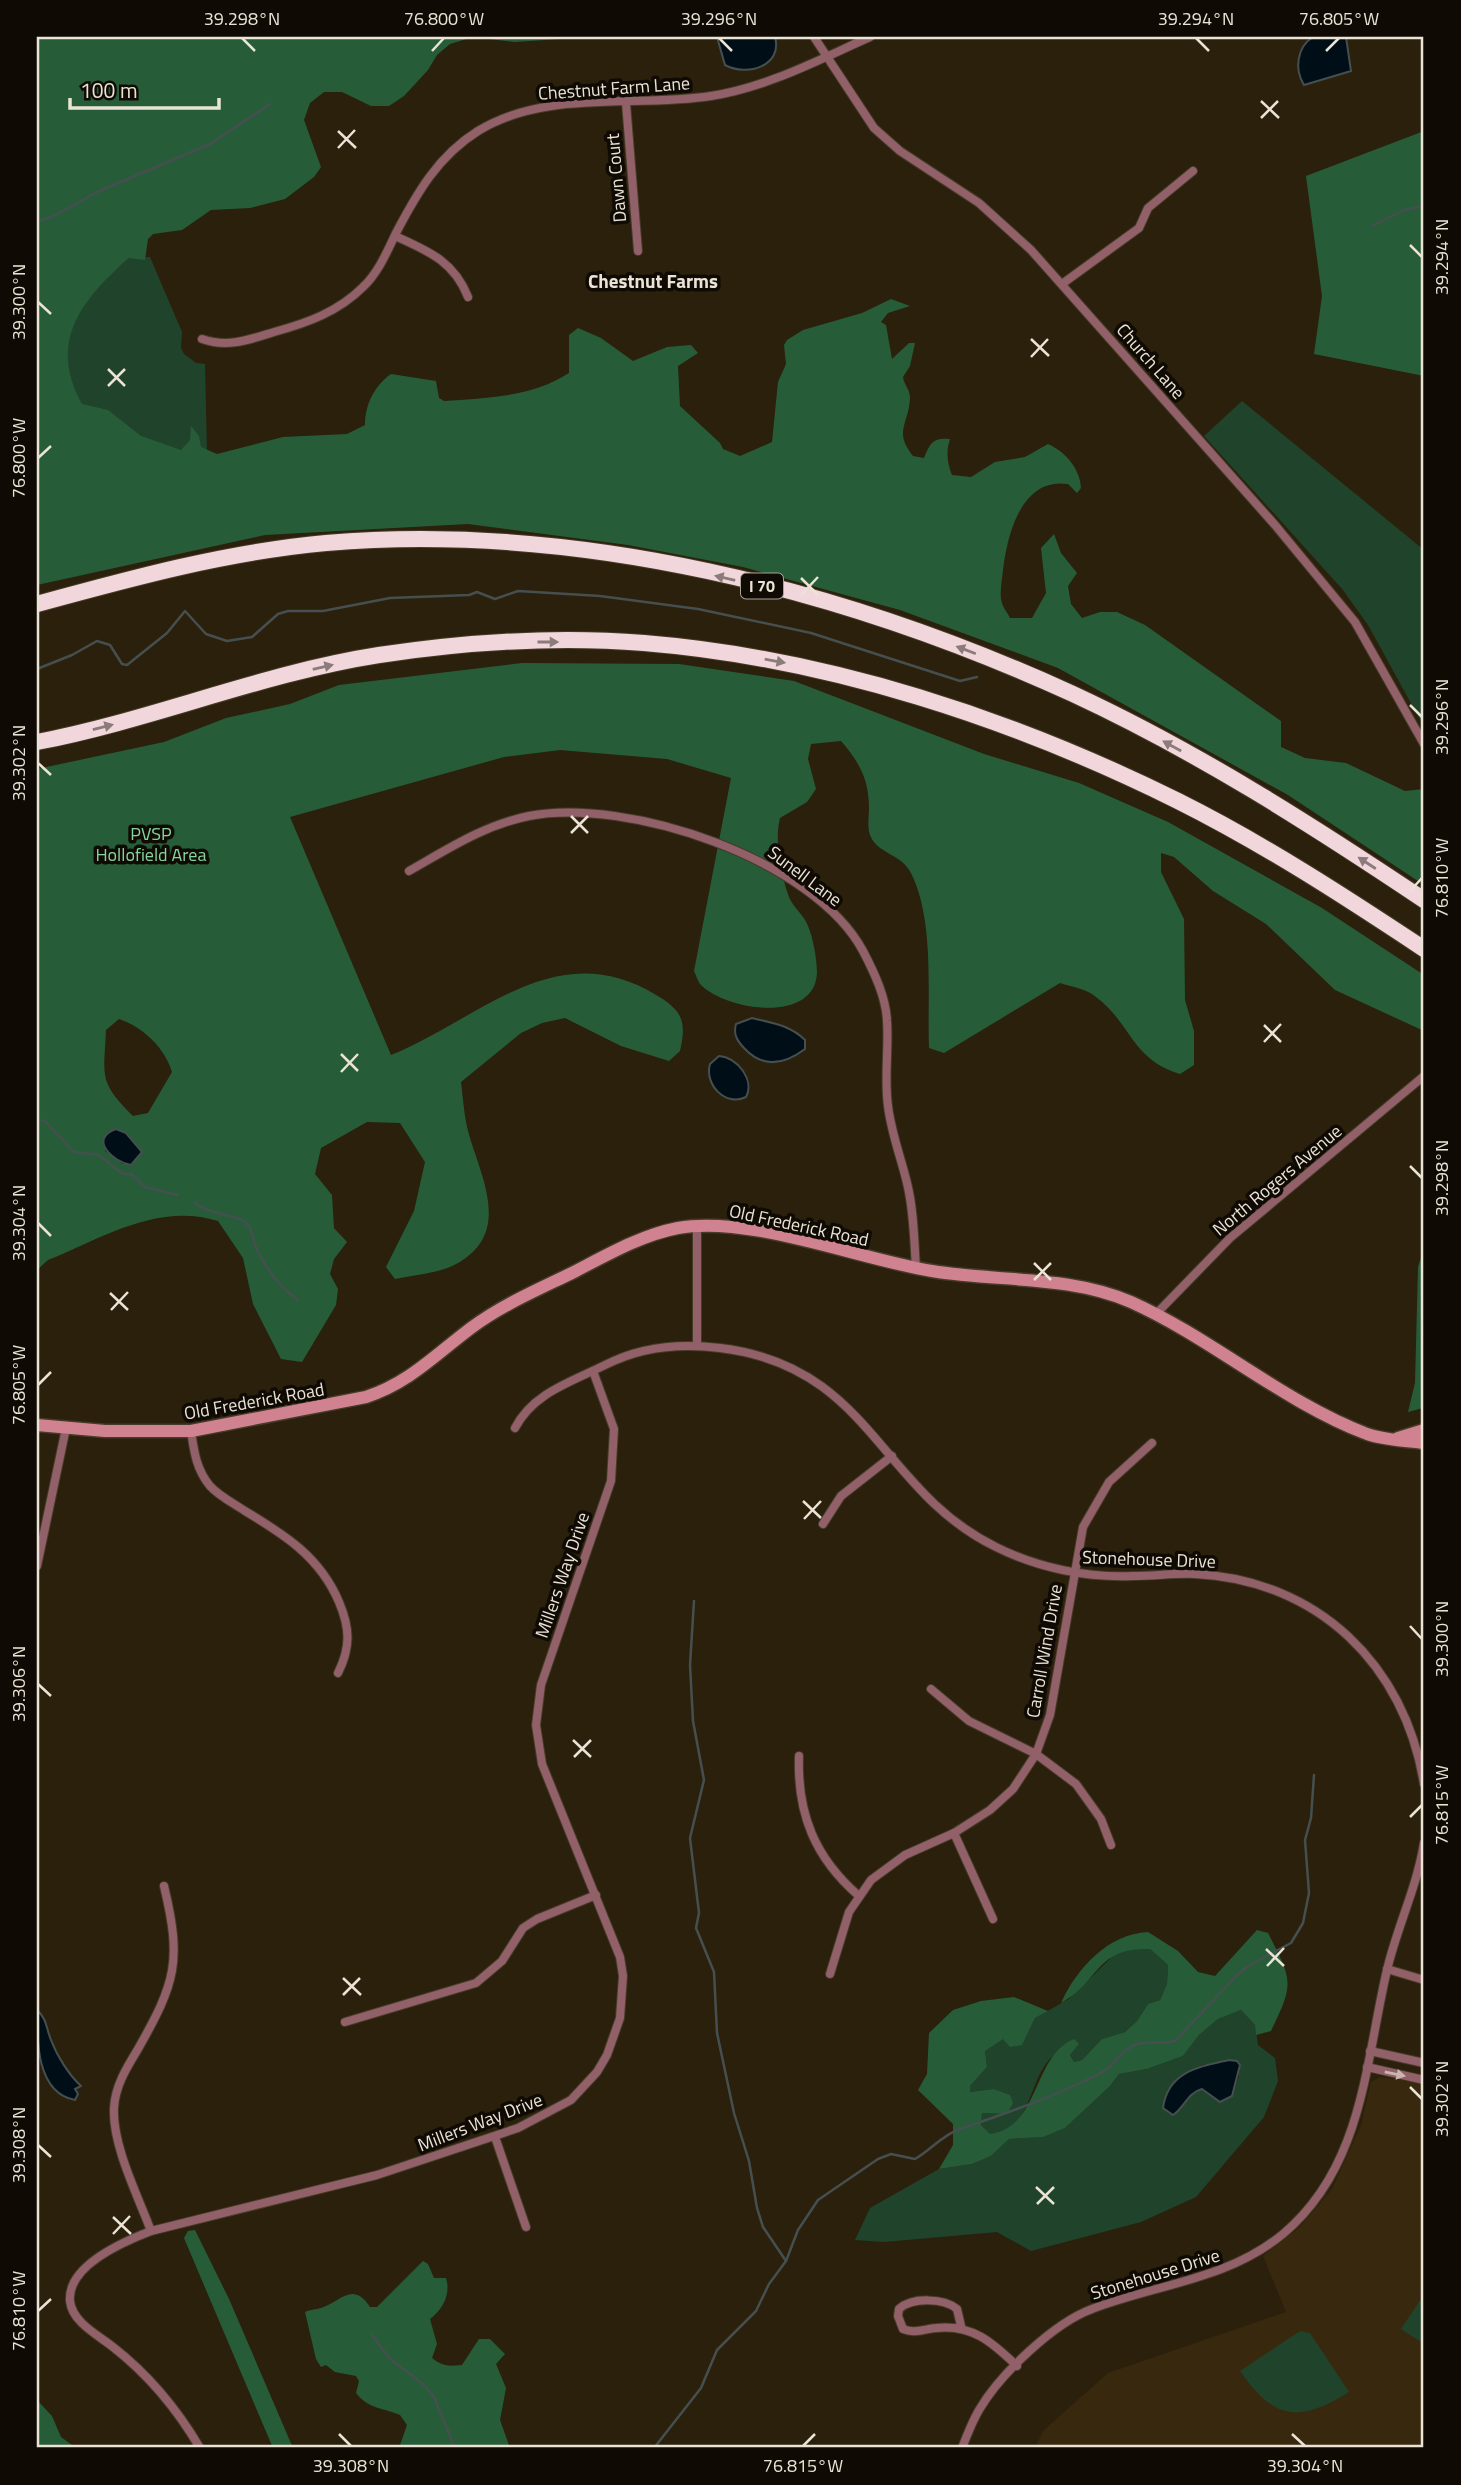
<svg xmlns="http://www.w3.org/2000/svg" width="1461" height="2485" font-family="'Titillium Web',sans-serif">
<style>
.built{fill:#38290e}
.green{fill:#20442b;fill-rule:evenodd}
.forest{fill:#265d38;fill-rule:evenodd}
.water{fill:#000f17;stroke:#464f50;stroke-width:2}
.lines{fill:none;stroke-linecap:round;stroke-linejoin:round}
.stream{stroke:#464f50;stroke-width:2.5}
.street-casing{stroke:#463b28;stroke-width:10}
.secondary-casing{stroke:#463b28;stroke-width:15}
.highway-casing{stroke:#463b28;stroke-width:18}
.street{stroke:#916068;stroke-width:8}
.secondary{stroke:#d18290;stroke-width:12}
.highway{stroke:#f1d7db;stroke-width:16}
.oneway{fill:#8b7b7a}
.oneway2{fill:#cbb5b0}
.ticks{fill:none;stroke:#eae3d6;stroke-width:2.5}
.labels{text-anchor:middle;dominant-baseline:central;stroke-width:7;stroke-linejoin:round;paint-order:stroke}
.shield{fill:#0f0b04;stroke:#a8a297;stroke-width:2}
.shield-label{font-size:16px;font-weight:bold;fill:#eae3d6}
.street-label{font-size:18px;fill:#eae3d6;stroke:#0f0b04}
.park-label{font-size:18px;fill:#85d59c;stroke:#0f0b04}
.neighbourhood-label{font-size:19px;font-weight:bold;fill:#eae3d6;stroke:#0f0b04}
.neatline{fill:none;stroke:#eae3d6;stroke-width:2.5}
.ticks-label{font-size:18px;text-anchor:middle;fill:#eae3d6}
</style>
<rect width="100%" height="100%" fill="#2b200c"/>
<path class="built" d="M1380,2077L1424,2083V2448H1035L1043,2431L1108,2373L1286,2312L1263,2256L1300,2227L1332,2189L1361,2125L1371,2082Z"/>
<g class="green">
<path d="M37,37L119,267L129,258L150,257L182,332L181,348L184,354L196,363L205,364L207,453L37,518Z"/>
<path d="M1242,401L1424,550V727L1368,625L1343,590L1204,436Z"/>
<path d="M1134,1948L1150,1949L1168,1965L1167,1984L1160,2000L1148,2004L1137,2021L1125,2032L1102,2039L1082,2060L1074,2062L1070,2055L1079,2044C1070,2049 1055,2053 1049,2060C1027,2085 1033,2128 990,2135L981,2125L982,2113L1007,2114L993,2089L970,2092V2086L987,2067L985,2051L1003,2038L1022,2044L1035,2018L1069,1999L1118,1951Z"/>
<path d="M1241,2010L1255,2025L1258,2045L1275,2058L1278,2081L1264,2117L1196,2197L1141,2222L1031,2251L997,2232L884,2242L855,2240L870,2208L939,2169L972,2164L991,2156L1009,2139L1042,2137L1065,2128L1110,2086L1119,2074L1147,2069L1183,2056L1199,2035L1218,2019ZM1229,2060L1239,2076L1232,2096L1220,2102L1202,2089L1188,2097L1178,2112L1202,2065Z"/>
<path d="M1423,2296L1424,2297V2344L1401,2329Z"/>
<path d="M1300,2331L1310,2333L1349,2392C1299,2423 1274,2420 1240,2371Z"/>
</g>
<g class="forest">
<path d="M37,37H593L514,42L473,37L450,44L437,55L428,70L404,96L389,106H371L342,92H324L310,103L304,120L321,167L314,177L285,199L250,208L211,210L182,230L153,234L148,239L145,260L129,258C82,299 47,342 82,404L108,410L141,436L181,450L190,440L191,426L199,436L201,447L217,454L283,437L347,434L365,425C365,405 374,386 391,374L436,381L439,398L444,401C488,398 532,397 569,373V335L578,328L601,338L633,361L667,347L691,345L698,353L678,366L680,406L720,443L723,449L740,456L772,442L778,382L786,364L784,345L787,340L803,330L862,313L891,299L910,306L888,313L881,322L886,325L892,359L909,343H915L910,366L903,377C904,385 910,389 910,398C909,424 893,431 913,456L924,458C930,443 933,437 950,439C946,451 947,463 952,475L971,477L995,462L1025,457L1048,444C1066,452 1080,469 1081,488L1077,493L1068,484C1021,477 1007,536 1003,570C1002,580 999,595 1002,603C1003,608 1008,613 1010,618H1032L1046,593L1041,548L1054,534L1061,553L1077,573L1068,586L1071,604L1082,618L1100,612H1117L1145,625L1281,721V747L1305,758L1346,763L1405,791L1424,789V885L1288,795L1058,668L900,610L743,567L628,545L468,524L265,535L37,585Z"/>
<path d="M1424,131V376L1314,354L1322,296L1306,176Z"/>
<path d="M522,663L679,664L794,681L984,754L1079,783L1168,822L1322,908L1424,975V1031L1335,990L1266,924L1213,891L1174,857L1161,853V872L1184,919L1185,1000L1194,1031V1065L1180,1074C1132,1060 1131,1023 1096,997C1087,989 1072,987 1060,983L944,1053L929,1048C927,995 935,921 911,873C901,853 877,854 870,835C867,827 869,815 869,808C869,779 859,762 841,741L811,744L808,759L816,789L807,802L780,818C774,841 781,875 789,897C792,905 800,912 805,920C812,931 817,958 817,972C816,1024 727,1011 701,985C698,982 696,975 694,971L731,778L667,759L560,750L504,757L290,817L391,1055C480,1019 556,934 656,995C682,1010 687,1021 680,1051L669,1061L621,1046L565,1018L542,1023L521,1033L461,1082C463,1098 464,1115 468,1131C480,1175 513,1232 458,1263C442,1273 414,1275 395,1279L386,1267L414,1211L425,1162L400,1123L367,1122L321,1148L315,1174L332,1195L334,1228L347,1242L334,1259L330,1274L338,1289L336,1305L302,1362L281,1359L253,1304L243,1258L218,1221C158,1202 102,1238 48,1260L37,1270V769L164,742L226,718L290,704L339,685ZM119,1019C143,1027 165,1048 172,1072L148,1113L133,1116C98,1081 104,1077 106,1030ZM116,1129L126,1133L123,1164L105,1151L108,1132Z"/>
<path d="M1424,1249V1402L1423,1408L1408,1412L1415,1383L1418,1267Z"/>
<path d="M1257,1930L1268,1933C1292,1980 1295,1982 1271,2031L1256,2035L1255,2025L1241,2010L1218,2019L1199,2035L1183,2056L1147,2069L1119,2074L1110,2086L1065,2128L1043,2137L1009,2139L991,2156L972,2164L939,2169L953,2145V2124L918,2090L927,2074L929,2033L953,2010L981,2001L1014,1997L1048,2011L1035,2018L1022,2045L1010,2047L1003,2039L985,2051L987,2067L970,2086V2092L993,2089L1010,2095L1013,2103L1007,2114L982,2113L981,2125L990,2134C1040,2128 1032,2056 1074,2039L1079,2044L1070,2055L1074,2062L1082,2060L1102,2039L1125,2032L1137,2021L1148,2004L1160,2000L1167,1984L1168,1965L1150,1949C1095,1947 1100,1982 1061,2003C1077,1968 1108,1934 1148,1932L1178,1951L1198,1972L1215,1976Z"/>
<path d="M195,2230L229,2299L293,2448H273L184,2238L188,2231Z"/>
<path d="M423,2261L428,2264L434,2278H446C451,2294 443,2309 430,2319L437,2344L432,2358C443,2367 449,2366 462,2365L479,2339H490L505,2354L496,2364L506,2388L500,2420L510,2448H399L407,2425L400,2415C384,2408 368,2409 356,2393L359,2381L356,2376L335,2372L326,2365L321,2367L316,2359L305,2312C311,2309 315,2310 321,2308C340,2303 352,2280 370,2307H377Z"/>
<path d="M37,2400L52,2416L61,2437L76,2448H37Z"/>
</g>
<g class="water">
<path d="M717,37H775C783,66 747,77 725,65Z"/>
<path d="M1313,37H1346L1351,71L1304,85C1294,69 1297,47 1313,37Z"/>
<path d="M752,1018C772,1023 790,1025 805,1040V1049C785,1064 764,1069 745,1049C737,1041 733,1034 736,1024Z"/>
<path d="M719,1056C737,1057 755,1080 746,1097C726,1107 704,1085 710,1064Z"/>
<path d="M116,1129L126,1133L142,1152L131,1165C113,1162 88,1139 116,1129Z"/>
<path d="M37,2010C47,2019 46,2028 51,2040C57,2056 69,2075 81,2086L75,2089L78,2094L75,2100C36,2093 37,2039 37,2010Z"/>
<path d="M1229,2060L1237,2061L1240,2065L1232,2096L1220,2102L1202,2089C1187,2093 1185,2107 1173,2115L1163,2108C1168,2071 1199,2067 1229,2060Z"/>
</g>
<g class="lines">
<g class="stream">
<path d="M37,221L52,217L97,192L210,144L270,104"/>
<path d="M1372,226L1404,210L1424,206"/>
<path d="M37,669L72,655L97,641L110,645L122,664L127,665L167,633L185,611L206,634L227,641L252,637L278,614L288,611H323L390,598L469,595L477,592L495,599L518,591L600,596L698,609L811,633L960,681L977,677"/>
<path d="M37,1120L45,1121L74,1152L99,1155L123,1174H131L145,1187L178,1195"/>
<path d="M194,1202C211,1217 237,1212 248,1225C254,1233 253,1242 257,1250C267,1270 281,1288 298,1300"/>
<path d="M694,1601L690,1665L693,1721L704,1780L690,1838L699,1913L696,1928L714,1972L717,2033L734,2113L749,2161L757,2208L763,2227L786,2261"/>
<path d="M372,2335L389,2358L423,2384L434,2397L455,2448"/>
<path d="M654,2448L701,2388L717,2350L756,2311L769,2284L786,2261L798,2230L818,2200L878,2159L891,2154L915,2159C931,2150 942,2135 960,2129C1007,2113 1053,2097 1099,2074C1114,2067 1121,2049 1137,2044C1149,2041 1162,2044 1175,2041L1236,1976L1248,1966L1291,1943L1303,1923L1309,1893L1305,1840L1311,1818L1314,1775"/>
</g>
<defs>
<g id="street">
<path d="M814,37L874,128L900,151L979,203L1031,250L1275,525L1355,622L1424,744"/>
<path d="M626,103L638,251"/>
<path d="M395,236C428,251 454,261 468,297"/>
<path d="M1062,284L1139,228L1148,208L1193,171"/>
<path d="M202,339C228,348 248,340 274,332C307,323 338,312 363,287C378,273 387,252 396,233C417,193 438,156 478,131C546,89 635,108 711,96C768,87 818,60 870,37"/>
<path d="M409,871C448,849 484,825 529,816C627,797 814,859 863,951C874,972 886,997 887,1021C889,1049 884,1078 888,1106C891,1132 901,1158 907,1183C914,1211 914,1240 916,1268"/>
<path d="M1156,1314L1230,1238L1424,1076"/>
<path d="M697,1345V1226"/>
<path d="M515,1428C533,1393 571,1382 605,1365C640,1347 681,1343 720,1348C871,1366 879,1490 996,1547C1038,1568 1087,1578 1133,1576C1154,1576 1175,1573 1195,1574C1318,1580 1405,1665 1424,1784"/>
<path d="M191,1431C194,1451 196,1469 210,1486C219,1496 233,1503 245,1511C285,1535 320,1557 339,1602C350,1628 351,1647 338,1673"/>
<path d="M823,1524L841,1496L892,1456"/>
<path d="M37,1566L66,1428"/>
<path d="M931,1689L969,1721L1036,1754L1076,1784L1101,1819L1111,1845"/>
<path d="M799,1756C797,1814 815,1858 859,1896"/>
<path d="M954,1833L993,1919"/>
<path d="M1387,1969L1424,1980"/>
<path d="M830,1974L849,1912L871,1880L905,1855L954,1833L990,1810L1013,1789L1036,1754L1050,1715L1083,1527L1109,1482L1152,1443"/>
<path d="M345,2022L476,1983L502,1961L523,1928L537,1919L596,1895"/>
<path d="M1370,2051L1424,2063"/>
<path d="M1367,2067L1424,2080"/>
<path d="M495,2137L526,2227"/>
<path d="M151,2231C138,2196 112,2145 114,2108C115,2086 127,2067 138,2049C176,1982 182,1961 164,1886"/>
<path d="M961,2326L957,2309C944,2298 912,2297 899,2309L898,2316L903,2329C915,2334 924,2329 936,2328C972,2324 992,2342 1017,2366"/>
<path d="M200,2448C177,2409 149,2375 113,2347C98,2335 72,2322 70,2301C67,2265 125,2241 151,2231L377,2175L518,2128L571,2100L597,2072L607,2055L620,2018L623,1976L620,1957L542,1764L536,1725L541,1685L611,1481L614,1429L593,1371"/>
<path d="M962,2448C967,2435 972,2422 979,2410C1000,2374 1054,2323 1092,2309C1157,2284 1227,2280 1283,2234C1363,2167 1365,2064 1387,1970C1397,1927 1417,1887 1424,1843"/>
</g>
<g id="secondary">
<path d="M37,1425L105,1431H191L366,1397C409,1383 435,1355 471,1328C502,1305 537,1290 572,1273C605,1256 641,1235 678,1228C750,1215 858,1259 932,1271C998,1282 1069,1275 1131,1302C1213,1339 1283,1402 1367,1434C1385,1440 1406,1441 1424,1443"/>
<path d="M1398,1438L1424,1430"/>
</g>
<g id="highway">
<path d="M37,604C132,578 227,552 326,543C580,522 843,589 1073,694C1196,751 1312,825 1424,900"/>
<path d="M37,742C152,720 263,673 379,655C466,642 557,636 644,643C828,658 1013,719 1178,801C1264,844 1344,896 1424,949"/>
</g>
</defs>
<use href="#street" class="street-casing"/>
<use href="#secondary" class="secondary-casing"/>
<use href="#highway" class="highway-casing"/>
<use href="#street" class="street"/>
<use href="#secondary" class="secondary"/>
<use href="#highway" class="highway"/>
</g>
<defs><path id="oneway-solid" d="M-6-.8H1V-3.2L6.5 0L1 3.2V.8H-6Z" transform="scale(1.75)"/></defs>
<g class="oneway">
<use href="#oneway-solid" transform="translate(725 578) rotate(-167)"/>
<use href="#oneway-solid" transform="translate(548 642)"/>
<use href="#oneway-solid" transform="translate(966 650) rotate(-159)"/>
<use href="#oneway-solid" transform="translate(775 661) rotate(10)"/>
<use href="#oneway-solid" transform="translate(323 667) rotate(-13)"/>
<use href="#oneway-solid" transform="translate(103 727) rotate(-14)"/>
<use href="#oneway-solid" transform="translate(1172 746) rotate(-151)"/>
<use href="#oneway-solid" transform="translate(1367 863) rotate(-147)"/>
</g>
<use class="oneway2" href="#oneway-solid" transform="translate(1395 2074) rotate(12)"/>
<path class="ticks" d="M242,38L255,51M719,38L732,51M1196,38L1209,51M432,51L444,38M1326,51L1339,38M1261,101L1279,118M1261,118L1278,101M338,131L356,148M338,148L355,130M1410,245L1422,257M38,302L51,314M1031,339L1049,356M1031,357L1048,339M108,369L125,386M108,386L125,369M38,458L51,446M801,578L818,595M801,595L818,577M1410,705L1422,717M38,763L51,775M571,816L588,833M571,833L588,816M1410,891L1422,878M1264,1025L1281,1042M1264,1042L1281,1024M341,1054L358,1071M341,1072L358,1054M1410,1166L1422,1178M38,1223L51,1236M1034,1263L1051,1280M1034,1280L1051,1263M110,1293L128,1310M111,1310L128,1292M38,1385L51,1372M803,1501L821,1518M804,1519L821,1501M1410,1626L1422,1639M38,1684L51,1696M573,1740L591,1757M574,1757L591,1740M1410,1817L1422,1805M1266,1949L1284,1966M1267,1966L1284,1948M343,1978L361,1995M343,1995L360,1978M1410,2087L1422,2099M38,2145L51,2157M1036,2187L1054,2204M1037,2204L1054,2187M113,2217L131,2234M113,2234L130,2216M38,2311L51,2299M339,2434L351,2446M1292,2434L1305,2446M803,2446L815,2434"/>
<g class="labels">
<rect class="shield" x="741" y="573.5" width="42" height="25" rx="5"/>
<g class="shield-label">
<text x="762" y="586">I 70</text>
</g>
<g class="street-label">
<text transform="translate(614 88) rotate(-4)">Chestnut Farm Lane</text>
<text transform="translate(616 178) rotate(-95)">Dawn Court</text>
<text transform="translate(1151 361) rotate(49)">Church Lane</text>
<text transform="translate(805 876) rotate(37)">Sunell Lane</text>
<text transform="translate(1277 1180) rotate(-40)">North Rogers Avenue</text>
<text transform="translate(799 1225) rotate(12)">Old Frederick Road</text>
<text transform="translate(254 1401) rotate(-10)">Old Frederick Road</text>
<text transform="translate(1149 1559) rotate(2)">Stonehouse Drive</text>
<text transform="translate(562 1575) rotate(-71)">Millers Way Drive</text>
<text transform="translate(1044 1651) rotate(-80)">Carroll Wind Drive</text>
<text transform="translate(480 2122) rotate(-21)">Millers Way Drive</text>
<text transform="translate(1155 2274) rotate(-17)">Stonehouse Drive</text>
</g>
<g class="park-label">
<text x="151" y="833">PVSP<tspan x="151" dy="21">Hollofield Area</tspan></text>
</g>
<g class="neighbourhood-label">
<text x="653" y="280">Chestnut Farms</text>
</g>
</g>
<rect width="1461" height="2485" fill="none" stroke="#0f0b04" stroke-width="77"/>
<path d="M70 98v10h149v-10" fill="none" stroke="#eae3d6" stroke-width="3.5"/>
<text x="80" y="98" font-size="21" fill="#eae3d6" stroke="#0f0b04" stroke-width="5" paint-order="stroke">100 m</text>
<rect x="38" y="38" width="1384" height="2408" class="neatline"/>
<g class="ticks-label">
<text x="242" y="25">39.298°N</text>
<text x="444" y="25">76.800°W</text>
<text x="719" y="25">39.296°N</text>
<text x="1196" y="25">39.294°N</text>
<text x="1339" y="25">76.805°W</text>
<text transform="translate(1442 257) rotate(-90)" y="6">39.294°N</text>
<text transform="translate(19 302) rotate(-90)" y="6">39.300°N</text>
<text transform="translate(19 458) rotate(-90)" y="6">76.800°W</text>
<text transform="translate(1442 717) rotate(-90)" y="6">39.296°N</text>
<text transform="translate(19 763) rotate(-90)" y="6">39.302°N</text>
<text transform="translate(1442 878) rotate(-90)" y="6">76.810°W</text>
<text transform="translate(1442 1178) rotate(-90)" y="6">39.298°N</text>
<text transform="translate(19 1223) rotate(-90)" y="6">39.304°N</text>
<text transform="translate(19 1385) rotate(-90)" y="6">76.805°W</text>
<text transform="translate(1442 1639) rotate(-90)" y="6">39.300°N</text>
<text transform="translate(19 1684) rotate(-90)" y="6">39.306°N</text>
<text transform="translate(1442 1805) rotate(-90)" y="6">76.815°W</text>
<text transform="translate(1442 2099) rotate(-90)" y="6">39.302°N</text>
<text transform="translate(19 2145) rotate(-90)" y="6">39.308°N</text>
<text transform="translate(19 2311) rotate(-90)" y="6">76.810°W</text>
<text x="351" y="2472">39.308°N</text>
<text x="803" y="2472">76.815°W</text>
<text x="1305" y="2472">39.304°N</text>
</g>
</svg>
